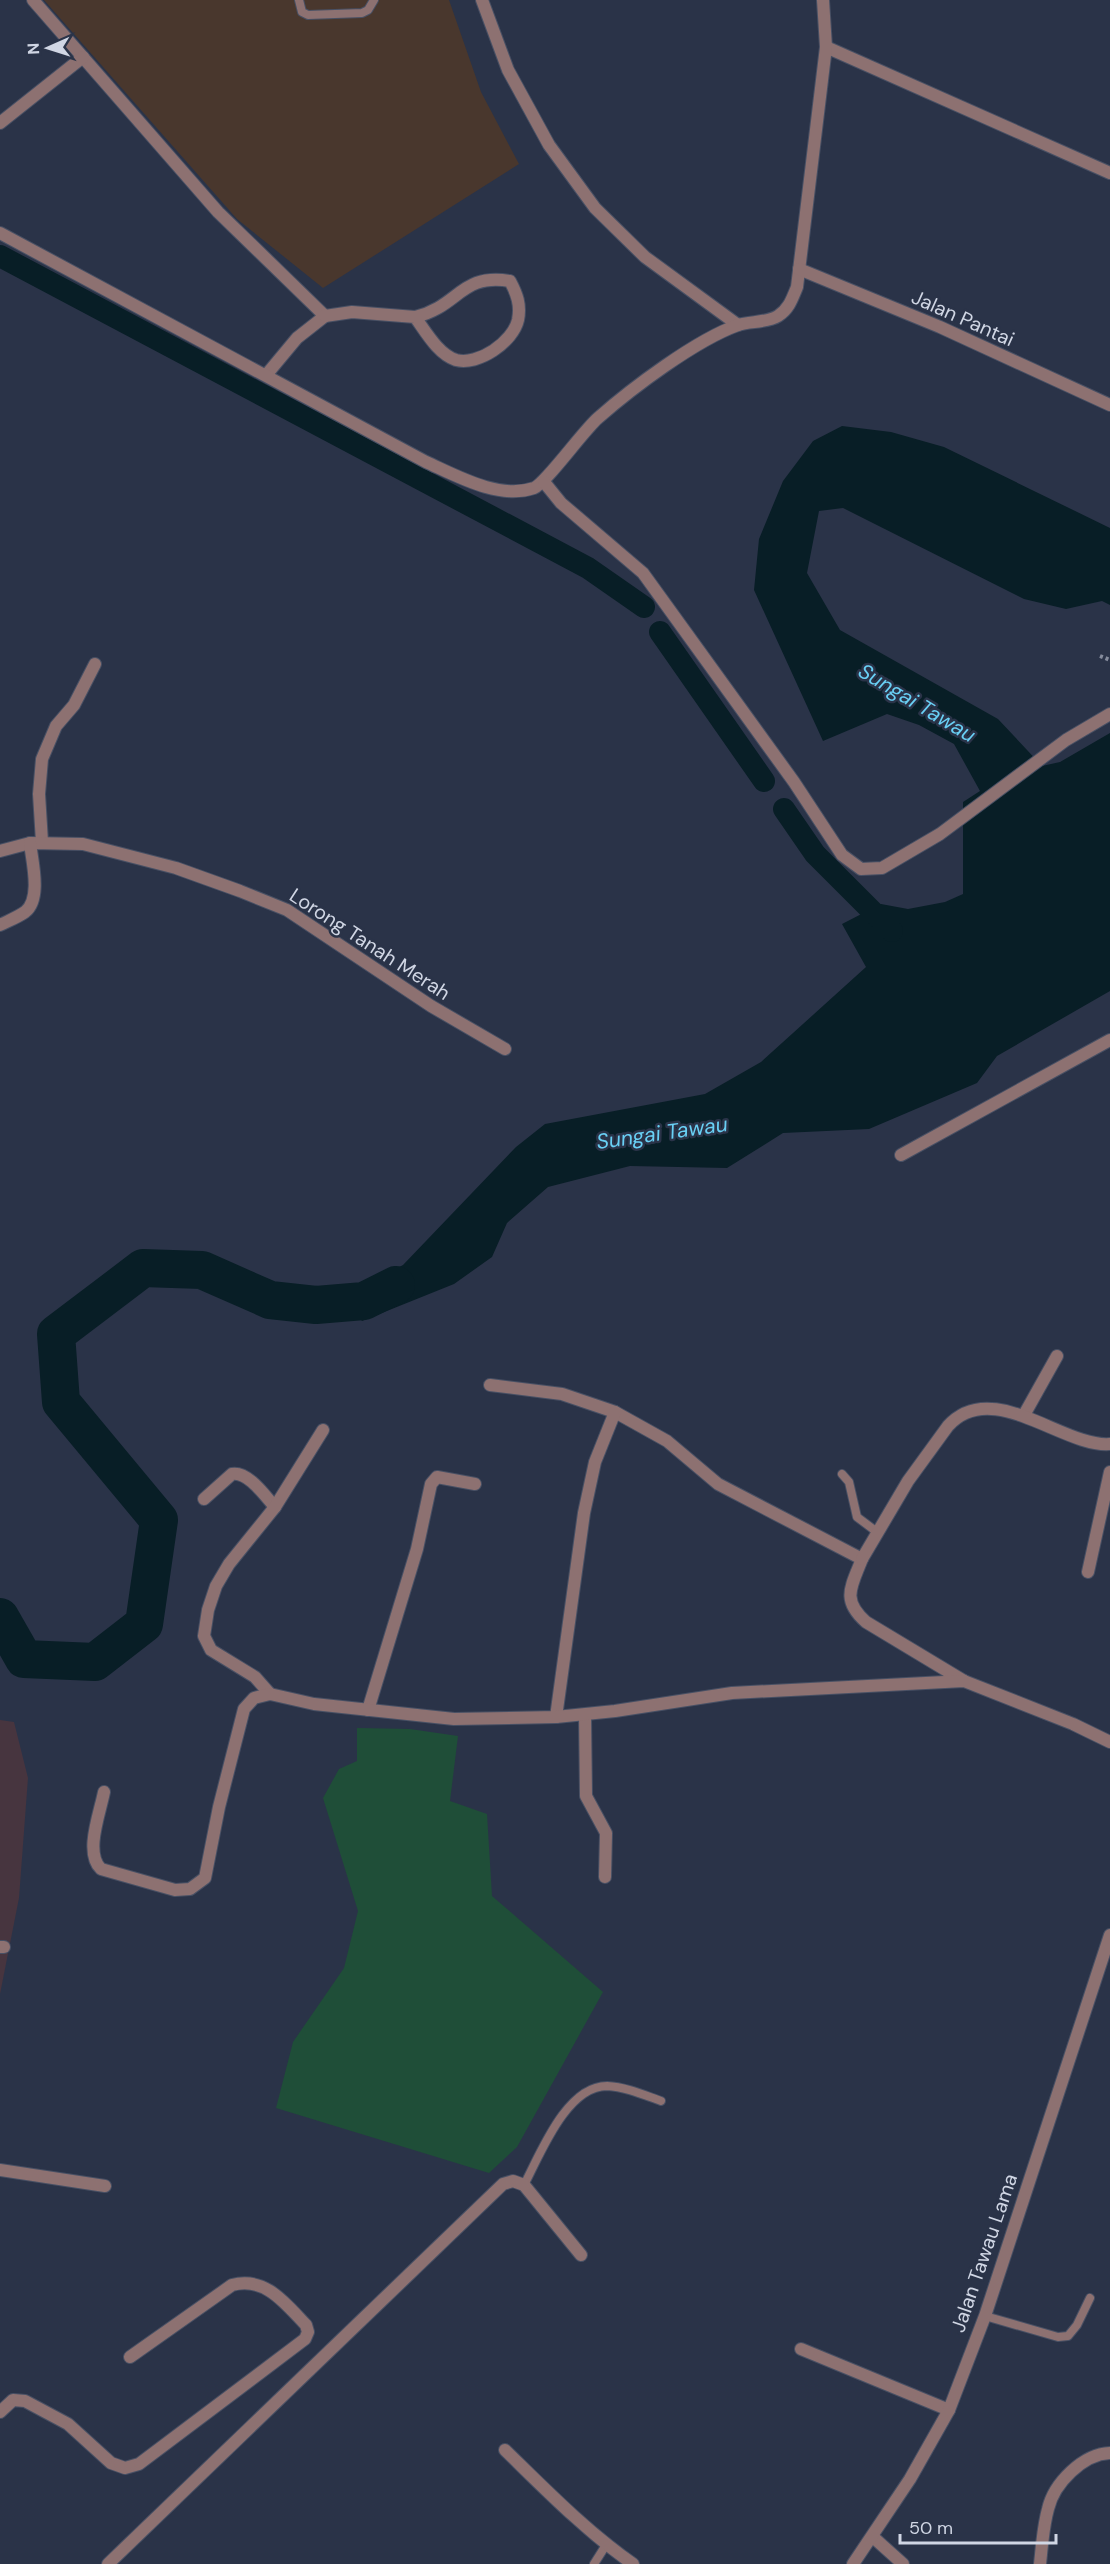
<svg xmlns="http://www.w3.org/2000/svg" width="1110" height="2564" font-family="'DM Sans',sans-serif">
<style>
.commercial{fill:#47353f}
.education{fill:#49372d}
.green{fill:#1f4e38}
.water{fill:#081e26}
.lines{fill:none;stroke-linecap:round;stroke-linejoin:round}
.canal{stroke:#081e26;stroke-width:22}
.river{stroke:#081e26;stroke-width:38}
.service-casing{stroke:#485064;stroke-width:10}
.minor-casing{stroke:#485064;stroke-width:14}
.tertiary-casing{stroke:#485064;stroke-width:14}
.path{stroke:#858c9d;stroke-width:4;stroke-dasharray:3 3;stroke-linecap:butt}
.service{stroke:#8d7171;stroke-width:8}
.minor{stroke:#8d7171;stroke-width:12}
.tertiary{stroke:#8d7171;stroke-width:12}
.labels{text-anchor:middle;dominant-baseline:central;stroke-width:5;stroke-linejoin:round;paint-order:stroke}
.street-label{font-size:20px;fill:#d0d6e4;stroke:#2a3348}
.water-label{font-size:21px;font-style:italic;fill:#69d0f5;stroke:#2a3348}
</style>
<rect width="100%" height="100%" fill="#2a3348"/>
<path class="commercial" d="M0,1720L14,1722L28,1778L19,1898L0,1994Z"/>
<path class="education" d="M44,0H449L481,92L519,164L323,288L237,219Z"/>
<path class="green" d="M357,1728L410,1729L458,1736L450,1801L487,1814L492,1896L603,1992L517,2147L489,2173L276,2108L293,2042L344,1968L358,1911L323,1798L339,1769L357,1761Z"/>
<path class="water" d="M842,426L891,432L944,447L1110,528V605L1102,601L1066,609L1024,599L843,508L819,511L807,573L840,630L998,719L1042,766L1060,762L1110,733V991L997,1056L977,1083L869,1129L783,1133L727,1168L630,1166L548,1187L507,1223L492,1257L454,1284L362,1321L339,1289L372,1281L403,1265L516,1147L545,1124L705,1094L761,1062L866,967L842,924L881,904L908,909L945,902L963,894V802L980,791L954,744L919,725L887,714L823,741L754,590L759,539L783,481L813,441Z"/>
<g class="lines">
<g class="canal">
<path d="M0,256L588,568L644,607"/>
<path d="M660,632L764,781"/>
<path d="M784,809L815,854L892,931"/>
</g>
<path class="river" d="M0,1617L24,1659L95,1662L144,1624L159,1520L61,1402L56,1334L143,1268L202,1270L270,1300L316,1305L364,1301L396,1285"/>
<defs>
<g id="service">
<path d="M299,0L302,12L308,15L362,13L368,10L374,0"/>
<path d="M842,1474L849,1482L857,1517L877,1532"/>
<path d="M524,2185C540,2155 566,2086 607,2086C626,2087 644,2095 661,2101"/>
<path d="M985,2316L1058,2337L1068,2336L1077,2325L1090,2298"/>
<path d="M594,2564L606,2545"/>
</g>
<g id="minor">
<path d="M33,0L218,212L325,316L297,338L267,374"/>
<path d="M482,0L508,70L549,145L595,208L645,257L738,325"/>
<path d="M826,47L1110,173"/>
<path d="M0,123L83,57"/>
<path d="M0,233L426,462C457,476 499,500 534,488C546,483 583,431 598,418C632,388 696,340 738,325C750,321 767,323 778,316C789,309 792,299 797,287L826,47L823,0"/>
<path d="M799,269L940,327L1110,405"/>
<path d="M325,316L352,312L415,317C426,332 438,354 456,360C478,366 513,342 518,320C521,305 517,294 510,281C460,273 460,306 415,317"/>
<path d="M544,482L561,503L643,573L794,782L842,855L861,869L882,868L940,834L1066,740L1110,714"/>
<path d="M42,842L39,794L42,759L56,726L74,705L95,664"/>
<path d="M0,851L30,843L83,844L176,868L240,891L287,910L431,1006L505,1049"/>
<path d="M0,925C8,921 18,917 25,912C42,899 32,861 30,843"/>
<path d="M901,1155L1110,1040"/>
<path d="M490,1385L562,1394L615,1412L667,1441L718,1484L862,1559C851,1587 841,1600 866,1622L964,1681"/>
<path d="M1024,1415L1057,1356"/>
<path d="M204,1499L232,1474C248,1471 265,1496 275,1507"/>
<path d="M862,1559L908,1481L948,1426C992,1377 1064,1448 1110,1444"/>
<path d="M1088,1572L1110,1472"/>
<path d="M270,1694L255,1677L211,1650L204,1636L208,1610L216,1586L229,1564L275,1507L323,1430"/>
<path d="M368,1710L417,1549L431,1484L437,1477L475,1484"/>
<path d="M585,1715L586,1796L606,1833L605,1877"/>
<path d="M556,1717L584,1513L595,1462L615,1412"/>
<path d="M104,1792C100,1813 84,1853 101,1869L175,1890L190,1889L205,1878L219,1807L244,1709L254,1698L270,1694L314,1704L454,1719L556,1717L615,1711L732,1693L964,1681L1073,1724L1110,1742"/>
<path d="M0,1947H4"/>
<path d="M0,2170L105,2186"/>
<path d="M801,2349L949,2410"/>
<path d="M0,2412L13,2400L25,2401L68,2424L111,2463L125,2468L139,2464L305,2339L308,2332L306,2325C285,2303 265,2276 232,2285L130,2357"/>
<path d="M505,2450C546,2490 586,2531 633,2564"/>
<path d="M873,2537L903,2564"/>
<path d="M108,2564L503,2184L513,2181L524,2185L581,2255"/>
<path d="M1040,2564C1042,2546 1043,2527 1048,2509C1054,2483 1083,2454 1110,2453"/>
</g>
<path id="tertiary" d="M853,2564L910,2479L949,2410L985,2316L1110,1935"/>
</defs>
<use href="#service" class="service-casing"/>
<use href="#minor" class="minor-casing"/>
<use href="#tertiary" class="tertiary-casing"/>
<path class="path" d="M1100,656L1110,660"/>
<use href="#service" class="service"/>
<use href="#minor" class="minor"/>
<use href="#tertiary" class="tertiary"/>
</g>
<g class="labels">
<g class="street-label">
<text transform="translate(963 318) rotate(24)">Jalan Pantai</text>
<text transform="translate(370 944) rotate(33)">Lorong Tanah Merah</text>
<text transform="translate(984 2253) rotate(-71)">Jalan Tawau Lama</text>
</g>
<g class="water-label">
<text transform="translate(917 703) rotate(31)">Sungai Tawau</text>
<text transform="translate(662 1133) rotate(-8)">Sungai Tawau</text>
</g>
</g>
<g transform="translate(48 48) rotate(267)" stroke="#2a3348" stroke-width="4.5" paint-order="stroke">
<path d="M0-4.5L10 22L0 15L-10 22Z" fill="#d0d6e4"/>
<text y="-9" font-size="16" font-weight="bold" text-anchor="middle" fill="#d0d6e4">N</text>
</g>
<path d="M900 2534v9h156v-9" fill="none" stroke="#d0d6e4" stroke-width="3"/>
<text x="909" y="2534" font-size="18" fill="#d0d6e4" stroke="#2a3348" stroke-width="4.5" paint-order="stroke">50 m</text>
</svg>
